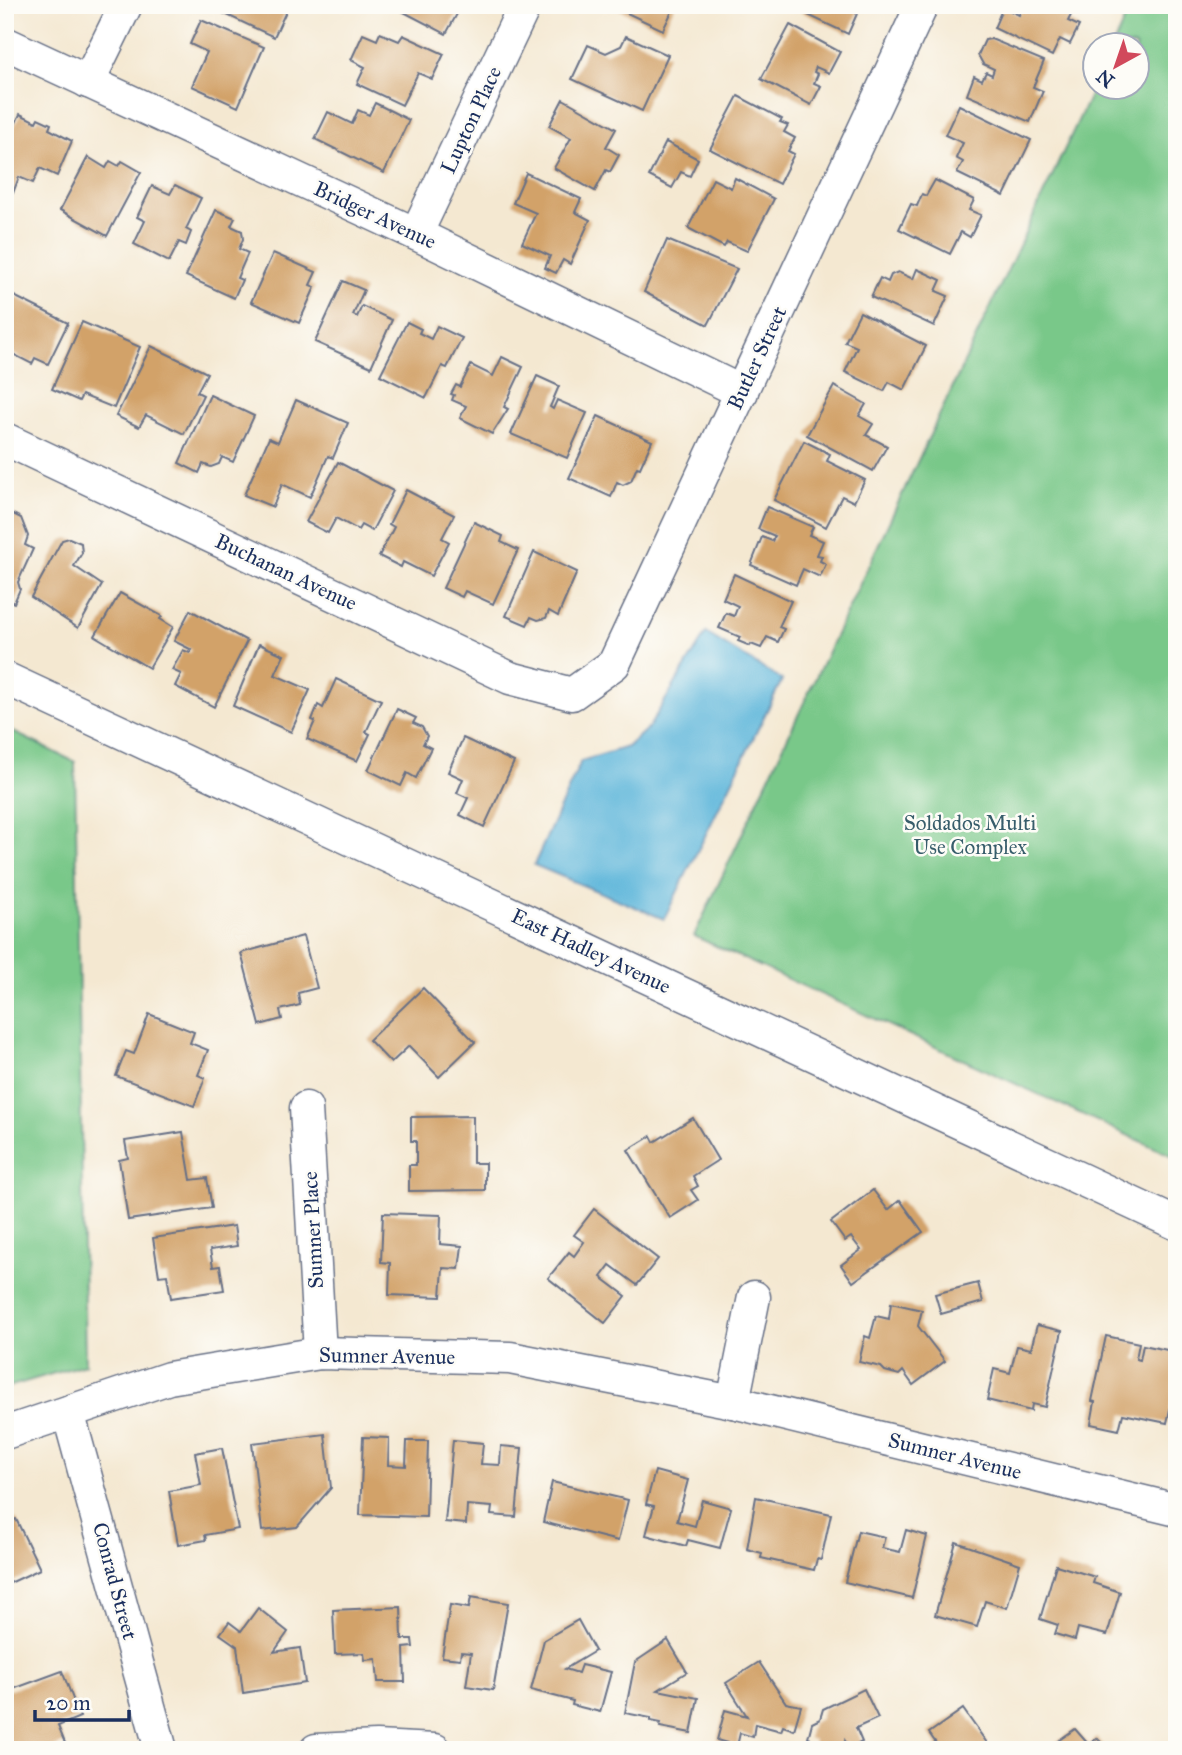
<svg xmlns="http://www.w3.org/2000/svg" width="1182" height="1755" font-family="'IM FELL Great Primer',serif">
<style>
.green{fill:#79c889;stroke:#4a7c74;stroke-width:2}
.water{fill:#5db6da;stroke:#3c729c;stroke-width:2}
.building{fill:#d2a269}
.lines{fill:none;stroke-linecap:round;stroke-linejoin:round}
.street-casing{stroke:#677086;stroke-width:35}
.street{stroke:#fff;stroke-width:32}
.labels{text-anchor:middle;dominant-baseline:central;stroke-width:5;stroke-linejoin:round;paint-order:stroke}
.street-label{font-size:21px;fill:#1b2f5e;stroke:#fdfcf7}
.park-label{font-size:21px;fill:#375d6b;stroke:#fdfcf7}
</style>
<rect width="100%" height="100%" fill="#fdfcf7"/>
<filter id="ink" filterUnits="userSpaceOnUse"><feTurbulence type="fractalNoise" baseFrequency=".0143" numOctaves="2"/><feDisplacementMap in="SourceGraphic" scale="14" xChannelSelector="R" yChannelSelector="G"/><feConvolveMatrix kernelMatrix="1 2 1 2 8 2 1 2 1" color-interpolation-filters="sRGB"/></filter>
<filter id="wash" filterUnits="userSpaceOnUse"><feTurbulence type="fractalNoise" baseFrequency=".00686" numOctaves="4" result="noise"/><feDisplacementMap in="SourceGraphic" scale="28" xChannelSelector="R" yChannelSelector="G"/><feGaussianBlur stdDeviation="1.57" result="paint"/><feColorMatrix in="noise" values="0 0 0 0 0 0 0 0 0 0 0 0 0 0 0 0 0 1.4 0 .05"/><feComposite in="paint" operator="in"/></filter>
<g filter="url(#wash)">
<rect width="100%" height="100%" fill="#f4e8d1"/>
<g class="green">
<path d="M1131,5H1177V1158L694,936L1094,87L1136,88V46L1113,45Z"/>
<path d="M5,728L75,762L85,1364L5,1388Z"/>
</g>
<path class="water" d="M706,633L782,680L664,919L534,865L581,761L627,747L649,727Z"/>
<g id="blocks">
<g class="building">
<path d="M211,5H289L274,37L210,7Z"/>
<path d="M400,5H452L450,10L457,14L446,34L398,9Z"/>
<path d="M610,5H675L663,30Z"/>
<path d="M787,5H857L860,7L848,34Z"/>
<path d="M1023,5H1076L1068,21L1079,26L1070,44L1060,39L1052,56L994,28L1003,7L1019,15Z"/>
<path d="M201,20L264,47L238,107L192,86L207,52L190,44Z"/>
<path d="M790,25L840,52L829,73L816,67L814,72L818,74L814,83L821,86L811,105L761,79Z"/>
<path d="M380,33L399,41L403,35L444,54L432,79L418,73L402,105L357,84L365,67L351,60L363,34L377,40Z"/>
<path d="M626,36L668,55L642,111L572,79L588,45L606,53L621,46Z"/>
<path d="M991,39L1044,61L1033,87L1043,91L1030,122L967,95L974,76L982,80L986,72L992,75L994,69L983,64L978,55L985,40Z"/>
<path d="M738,96L782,119L780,122L788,125L784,132L795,138L788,151L794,154L779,184L710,149Z"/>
<path d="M563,99L616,129L606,147L619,155L610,172L606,170L595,191L554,168L571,138L549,126Z"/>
<path d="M375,103L409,120L384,173L315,139L328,112L352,124L358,110L369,115Z"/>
<path d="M959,105L1031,140L1004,196L957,173L963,162L956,158L963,143L945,135Z"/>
<path d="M20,114L36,122L38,118L51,124L49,129L72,141L57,176L40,168L33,183L19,177L13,193L5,189V146Z"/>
<path d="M666,142L698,159L690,176L681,172L672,188L649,176Z"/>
<path d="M88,157L106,168L110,161L119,166L122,161L141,172L107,236L60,210Z"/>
<path d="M526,173L581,199L575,212L590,220L570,264L563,260L556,273L545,268L550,256L522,243L536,213L513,203Z"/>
<path d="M735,178L774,199L747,251L727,242L724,247L688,228L713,179L731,188Z"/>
<path d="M935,180L974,200L969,210L981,215L970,237L961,232L950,254L899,229L911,204L917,206L922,194L926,196Z"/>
<path d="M175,185L201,198L186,229L191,232L186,245L179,242L169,262L134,244L145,221L137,217L152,186L170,194Z"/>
<path d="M216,210L235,218L231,226L242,231L243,239L239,249L248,253L237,278L242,280L234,298L186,276Z"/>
<path d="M667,240L737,269L708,325L644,292Z"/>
<path d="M273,253L316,272L310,285L315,287L299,323L251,302Z"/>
<path d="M917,269L941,280L936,291L948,296L934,326L871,297L880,278L888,282L891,275L898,272L913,279Z"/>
<path d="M343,281L364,290L353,315L357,317L362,306L392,320L371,367L315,342Z"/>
<path d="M14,296L68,323L48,364L35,358L32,364L13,354L5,369V315Z"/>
<path d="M860,312L926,346L904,390L889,382L884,391L845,372L857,347L845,342Z"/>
<path d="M82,322L140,347L114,408L82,395L79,401L52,389Z"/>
<path d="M407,322L421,329L419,333L431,339L437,326L462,338L447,368L442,366L426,398L380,375Z"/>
<path d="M151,346L207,373L197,392L203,395L184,434L146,415L139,427L116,416Z"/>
<path d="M502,357L523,367L504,407L508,409L492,434L460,418L466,406L452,400L454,395L451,394L456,385L460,387L471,365L493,376Z"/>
<path d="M537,376L559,386L550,407L553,409L557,400L587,413L567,458L511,434Z"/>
<path d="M834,386L866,404L859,416L873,424L866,435L887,446L873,471L807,435Z"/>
<path d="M210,395L254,416L233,462L222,457L219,464L211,467L203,464L199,473L179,463Z"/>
<path d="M296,400L348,423L333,458L328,456L310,497L282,484L273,507L244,495L269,438L278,442Z"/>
<path d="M598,416L652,441L640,468L637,467L631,481L623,485L617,482L611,497L569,478Z"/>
<path d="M804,441L830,454L827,461L865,480L854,502L842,496L826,527L774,500Z"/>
<path d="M338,462L393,491L372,531L361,525L358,530L336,518L328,533L306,522Z"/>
<path d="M406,490L454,515L442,538L449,542L431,576L403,562L401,567L379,556L394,527L389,524Z"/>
<path d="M767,507L813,527L809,535L823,541L817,555L822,556L820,561L826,564L820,577L803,569L796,585L751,565L762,537L772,541L775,536L758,529Z"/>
<path d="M5,510L21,518L28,536L25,545L33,549L18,582L20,589L14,603L5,599Z"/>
<path d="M474,522L503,536L501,542L518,550L493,604L465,591L462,597L443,588Z"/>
<path d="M69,538L81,543L82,553L74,566L102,585L78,628L31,597L62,540Z"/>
<path d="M534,552L577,572L558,616L549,611L546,618L538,620L531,617L527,625L506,616Z"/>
<path d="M734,574L791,601L779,627L784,629L778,642L767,637L761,648L751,644L750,646L738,641L740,637L719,628L726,613L734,616L738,606L723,599Z"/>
<path d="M120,593L162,616L160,619L173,627L149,668L95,636Z"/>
<path d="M190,610L247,641L214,707L175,686L181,674L172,670L183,650L190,653L192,650L174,641Z"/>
<path d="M259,644L284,655L275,675L310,690L291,732L233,706Z"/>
<path d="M336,679L381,700L366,732L370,734L357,761L307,739L315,721L312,720L318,705L323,708Z"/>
<path d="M397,709L416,718L413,723L422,727L427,736L423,744L431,748L416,778L407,773L401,786L368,770Z"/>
<path d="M463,738L514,762L484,827L460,815L468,798L457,793L463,779L448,772Z"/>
<path d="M303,936L317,988L298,993L300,1005L280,1010L282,1019L260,1025L241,953Z"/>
<path d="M423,988L475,1042L439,1077L409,1046L391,1063L369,1040Z"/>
<path d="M149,1014L194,1032L190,1043L208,1050L198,1075L205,1078L194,1106L116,1076L126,1051L134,1054Z"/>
<path d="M473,1116V1163H485V1190L409,1191V1165H416V1141H411V1117Z"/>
<path d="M693,1118L718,1160L693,1176L698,1186L691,1190L698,1200L670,1218L628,1150L651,1136L654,1142Z"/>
<path d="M183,1132L191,1180L207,1178L212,1208L128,1220L119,1160L128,1158L125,1141Z"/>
<path d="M873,1190L888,1210L900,1200L923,1232L853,1282L841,1265L861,1250L851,1237L845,1241L831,1222Z"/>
<path d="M594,1209L658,1259L637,1285L610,1265L601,1277L626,1296L605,1323L548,1278L569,1252L574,1256L584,1242L574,1235Z"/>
<path d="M383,1213L441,1215L440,1244L462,1246L459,1269L443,1268L441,1297L389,1295L390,1263L381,1262Z"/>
<path d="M234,1226L237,1246L210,1250L213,1267L220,1266L224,1290L171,1298L167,1275L159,1276L153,1238Z"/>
<path d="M978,1283L983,1302L941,1314L935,1294Z"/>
<path d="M891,1303L922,1310L918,1326L945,1361L913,1385L903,1371L899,1375L885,1371L881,1367L859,1362L865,1336L870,1338L876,1316L889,1319Z"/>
<path d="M1037,1325L1062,1331L1045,1407L1032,1404L1031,1411L987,1400L994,1369L1010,1373L1017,1346L1031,1349Z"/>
<path d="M1106,1336L1139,1343L1136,1359L1140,1360L1143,1345L1177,1352V1378L1167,1423L1123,1414L1119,1430L1091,1424L1095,1402L1092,1401Z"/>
<path d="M325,1434L331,1488L297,1527L262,1531L252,1443Z"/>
<path d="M363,1437L389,1438L388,1465L406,1466L407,1441H428L426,1517L360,1515Z"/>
<path d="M453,1440L483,1443L481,1464L500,1465L501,1446L522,1448L516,1517L491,1515L492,1507L467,1505L466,1524L445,1522Z"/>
<path d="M222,1448L238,1529L205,1535L206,1540L178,1545L169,1491L201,1485L195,1453Z"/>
<path d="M655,1471L688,1480L677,1521L695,1526L702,1500L731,1508L720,1548L688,1540L686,1546L646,1535L654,1506L646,1504Z"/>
<path d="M552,1482L628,1500L618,1541L543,1522Z"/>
<path d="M756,1497L831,1514L821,1560L817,1559L814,1570L761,1558L762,1553L747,1549Z"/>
<path d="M16,1519L40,1569L8,1584L5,1581V1524Z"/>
<path d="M906,1530L927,1536L912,1598L845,1582L858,1531L885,1537L882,1548L900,1552Z"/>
<path d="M956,1542L1020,1564L1007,1608L985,1601L977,1627L935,1615Z"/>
<path d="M1056,1565L1095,1577L1093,1583L1120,1592L1107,1635L1078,1628L1075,1640L1055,1634L1058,1625L1040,1619Z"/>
<path d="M471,1597L508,1603L493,1690L466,1686L471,1653L461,1652L460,1659L442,1657L450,1605L469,1608Z"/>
<path d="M401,1607L402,1639H412L413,1647L404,1648L405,1682H378L376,1659L365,1660L364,1653L335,1654L333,1610Z"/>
<path d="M258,1608L288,1632L274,1652L300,1648L305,1683L243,1693L237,1646L220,1634L229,1622L241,1631Z"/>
<path d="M578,1620L595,1651L565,1669L578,1673L581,1665L611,1672L600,1712L572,1705L573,1701L531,1690L544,1640Z"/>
<path d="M668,1640L687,1672L658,1690L698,1698L691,1733L660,1727L661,1723L651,1721V1718L625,1713L635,1662Z"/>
<path d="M759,1662L786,1703L801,1706L794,1730L783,1726L781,1731L755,1724L753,1737L740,1733L737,1746L717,1740L725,1710L747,1716L726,1683Z"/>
<path d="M62,1671L80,1717L58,1726L65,1743L53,1748L54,1750H12L5,1731V1692Z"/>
<path d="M864,1689L878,1718L856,1728L862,1742L849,1749L845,1741L844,1750H812L814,1740L808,1738L812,1723L820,1719L823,1709Z"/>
<path d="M963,1709L987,1743L986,1750H933L938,1746L929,1733Z"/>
<path d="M1075,1729L1089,1745L1097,1738L1108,1750H1045Z"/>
</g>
</g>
</g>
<g filter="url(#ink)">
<use href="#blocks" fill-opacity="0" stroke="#677086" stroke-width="2"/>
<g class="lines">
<defs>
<g id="street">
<path d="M5,43L416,234L742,392"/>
<path d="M88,82L126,5"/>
<path d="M416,234L525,5"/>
<path d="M5,439L510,678L572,694L614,664L922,5"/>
<path d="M5,678L1177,1224"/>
<path d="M306,1108L320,1353"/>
<path d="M733,1402L754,1297"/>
<path d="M68,1412L161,1750"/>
<path d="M5,1433L169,1378L320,1353L510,1358L733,1402L1177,1510"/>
<path d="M316,1750L376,1747L435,1750"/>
</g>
</defs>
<use href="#street" class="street-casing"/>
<use href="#street" class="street"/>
</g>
</g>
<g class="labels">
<g class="street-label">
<text transform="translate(471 120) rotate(-65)">Lupton Place</text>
<text transform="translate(375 215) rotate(25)">Bridger Avenue</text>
<text transform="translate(757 358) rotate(-65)">Butler Street</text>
<text transform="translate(286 572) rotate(25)">Buchanan Avenue</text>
<text transform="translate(591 951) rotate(25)">East Hadley Avenue</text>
<text transform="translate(313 1230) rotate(-93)">Sumner Place</text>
<text transform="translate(387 1356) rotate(1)">Sumner Avenue</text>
<text transform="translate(955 1456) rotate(14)">Sumner Avenue</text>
<text transform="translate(115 1581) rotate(75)">Conrad Street</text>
</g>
<g class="park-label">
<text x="970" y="823">Soldados Multi<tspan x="970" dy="24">Use Complex</tspan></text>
</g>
</g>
<rect width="1182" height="1755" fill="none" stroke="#fdfcf7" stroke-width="28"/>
<g transform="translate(1116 66) rotate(220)"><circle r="33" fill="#fdfcf7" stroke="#a3aaba" stroke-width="2"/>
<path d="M0-5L12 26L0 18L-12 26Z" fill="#d1495b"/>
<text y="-10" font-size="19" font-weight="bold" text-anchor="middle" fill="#1b2f5e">N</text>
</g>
<path d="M35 1710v10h94v-10" fill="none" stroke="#1b2f5e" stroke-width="3.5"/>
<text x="46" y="1710" font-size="21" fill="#1b2f5e" stroke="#fdfcf7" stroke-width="5" paint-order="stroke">20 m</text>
</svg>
